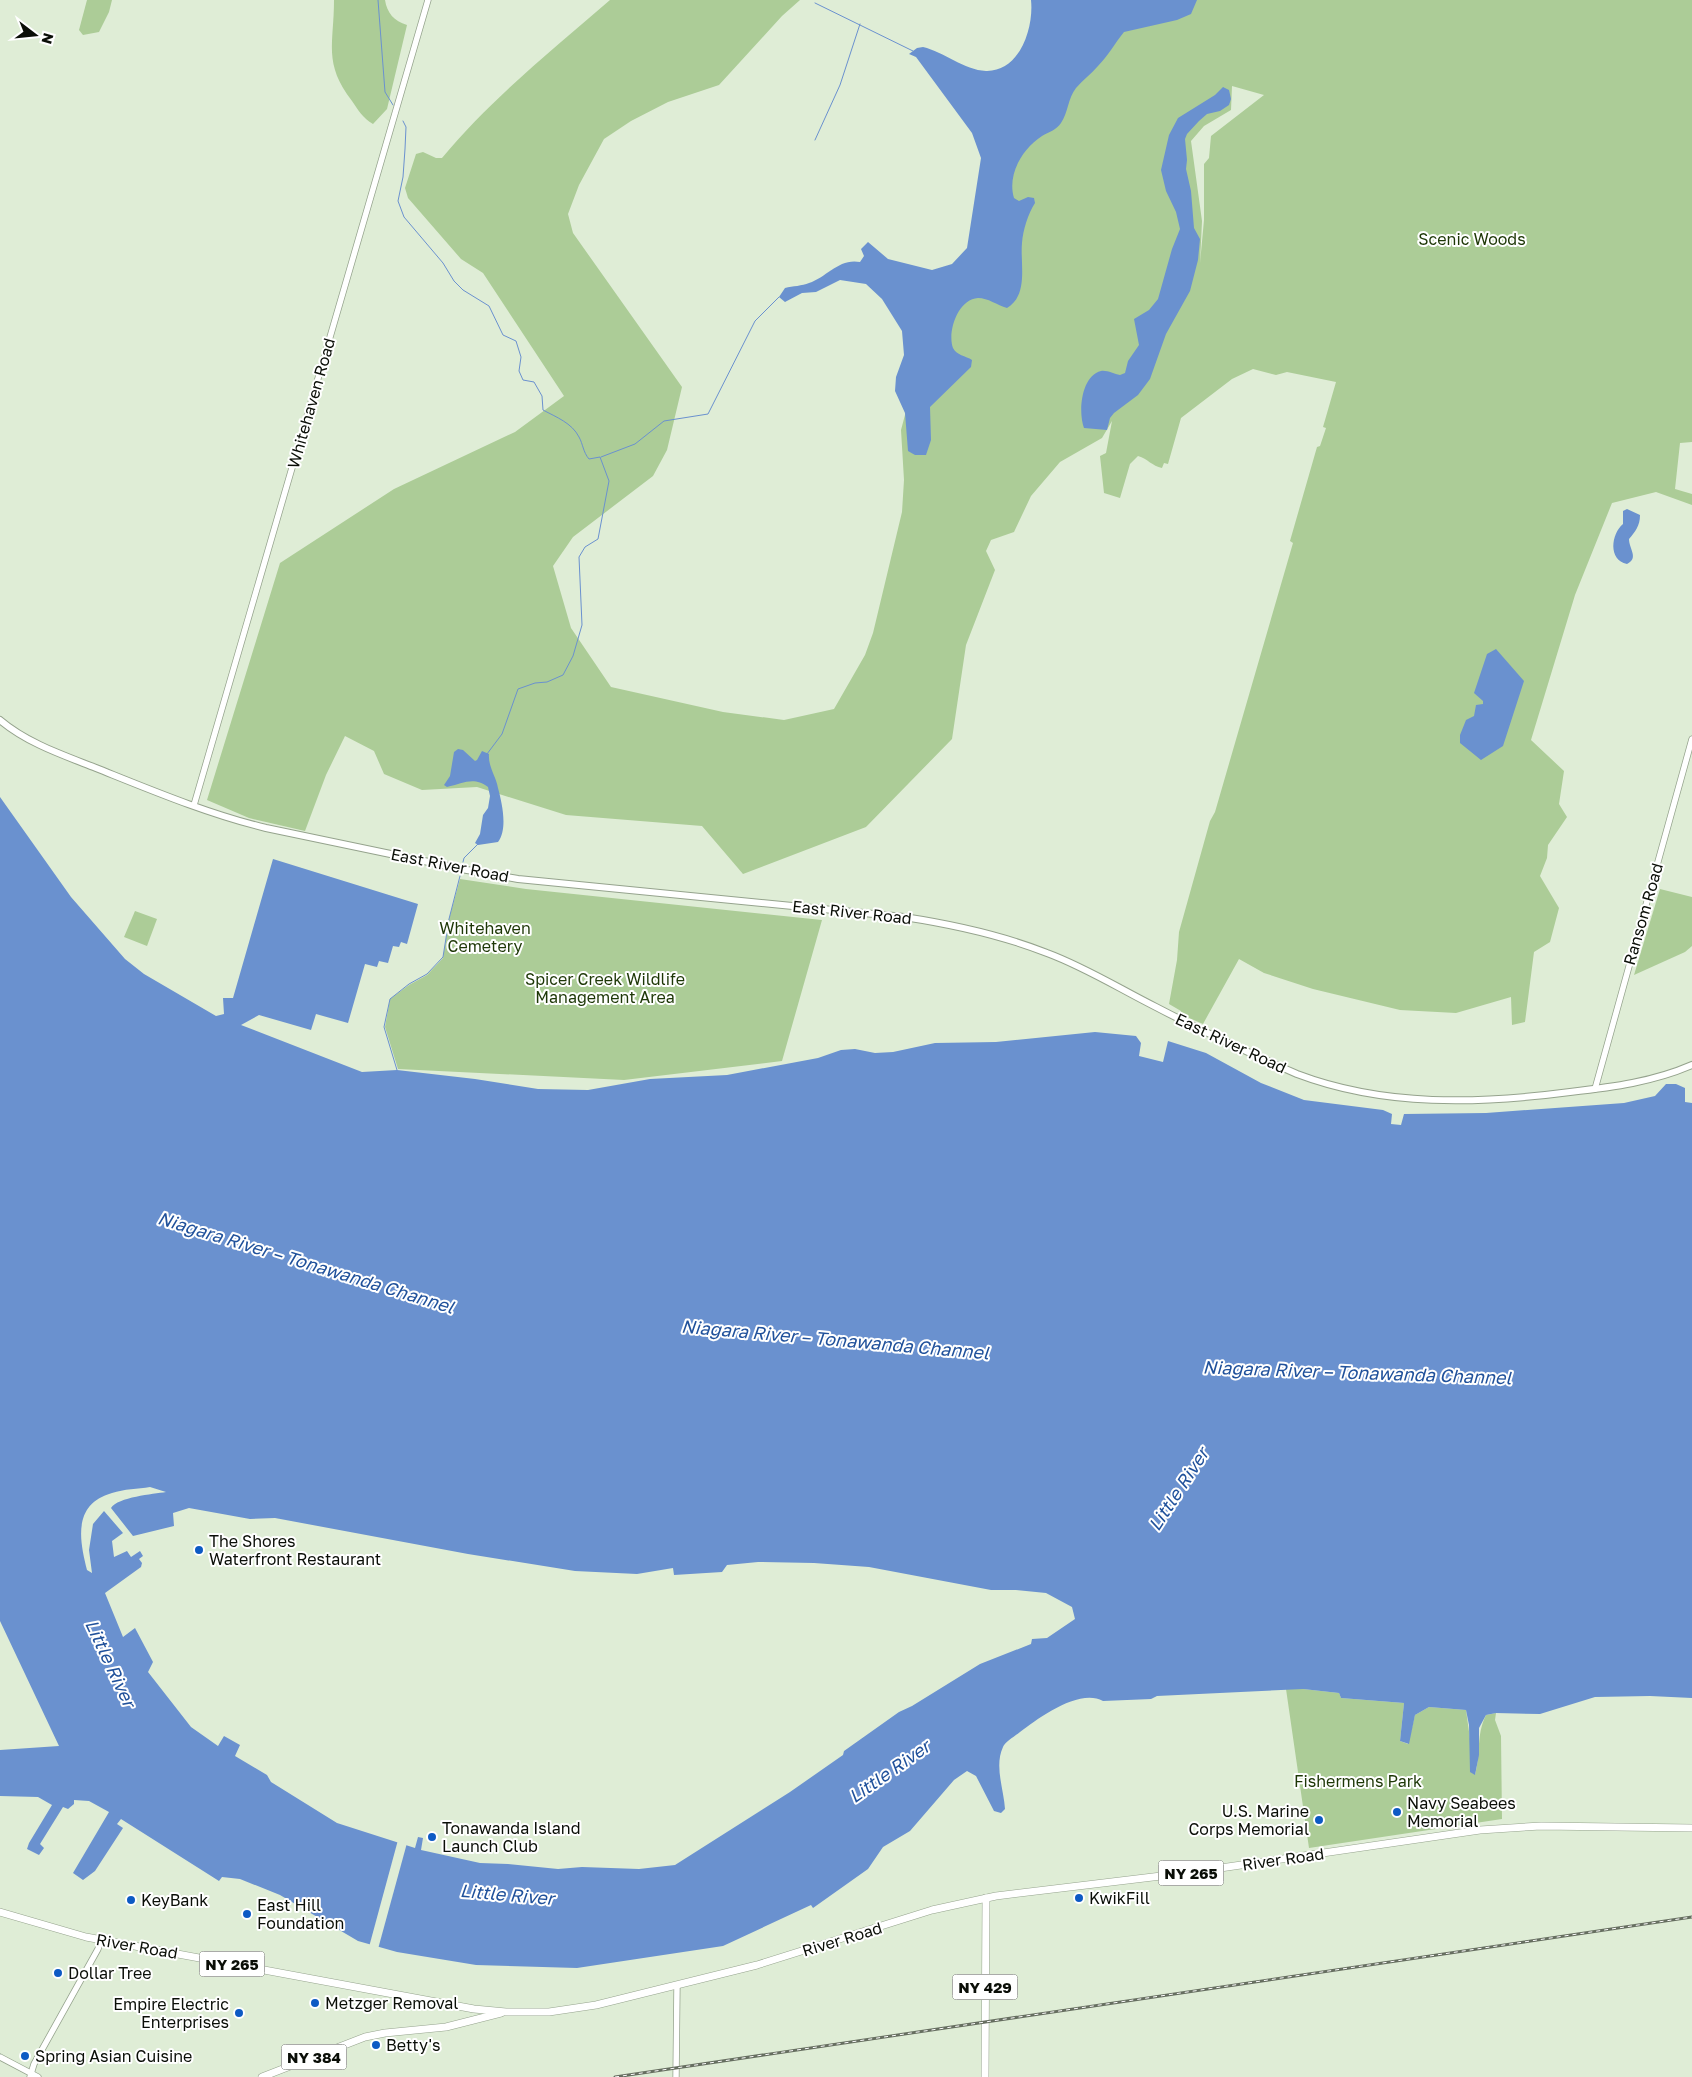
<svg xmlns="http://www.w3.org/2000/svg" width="1692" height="2077" font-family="'Golos Text',sans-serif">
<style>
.green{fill:#accc97;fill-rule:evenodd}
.water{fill:#6a91cf;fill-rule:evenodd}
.pier{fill:#dfedd6}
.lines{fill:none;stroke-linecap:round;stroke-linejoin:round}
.stream{stroke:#6a91cf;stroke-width:1}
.tertiary-casing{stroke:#95a38d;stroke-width:7}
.secondary-casing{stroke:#95a38d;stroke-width:8}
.primary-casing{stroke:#95a38d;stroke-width:8}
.tertiary{stroke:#fff;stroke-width:5.5}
.secondary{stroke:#fff;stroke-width:6}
.primary{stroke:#fff;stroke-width:7}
.rail-casing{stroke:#666e60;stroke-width:3}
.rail{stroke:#fff;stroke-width:1;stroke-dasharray:4;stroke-linecap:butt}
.poi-dot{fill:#0d5ac4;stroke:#fff;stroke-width:2}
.labels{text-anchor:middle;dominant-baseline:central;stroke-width:4;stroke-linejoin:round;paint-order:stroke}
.shield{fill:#fff;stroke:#545651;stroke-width:1}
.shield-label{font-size:15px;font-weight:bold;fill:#0a0e07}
.park-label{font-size:16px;fill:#1d3706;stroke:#fff}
.street-label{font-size:16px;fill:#0a0e07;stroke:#fff}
.poi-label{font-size:16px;fill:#0a0e07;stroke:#fff;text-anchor:start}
.water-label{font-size:18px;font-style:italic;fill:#20519b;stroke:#fff}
</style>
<rect width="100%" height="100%" fill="#dfedd6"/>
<g class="green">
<path d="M87,0H112L109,12L99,32L83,35L79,30Z"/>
<path d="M334,0H385C387,13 394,21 407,25L387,109L373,124C363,118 358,110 352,101C323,63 334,44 334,0Z"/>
<path d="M610,0H800L782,16L719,85L668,102L631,121L604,139L579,185L568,214L573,233L682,387L667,450L653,476L573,537L553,566L571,628L611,687L723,712L784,720L834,709L865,655L873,633L902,512L904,480L901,430L922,351L976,242L1067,0H1692V442L1680,443L1675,489L1692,494V505L1656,492L1612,503L1575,595L1531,740L1564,771L1559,804L1567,817L1548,845L1547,858L1540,876L1559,908L1550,942L1534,952L1525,1022L1512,1025L1511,997L1456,1013L1400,1010L1313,989L1264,973L1239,959L1203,1024L1180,1014L1181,1011L1169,1004L1177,960L1179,932L1210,821L1215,812L1293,543L1290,541L1317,447L1320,446L1326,428L1323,427L1336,382L1287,372L1276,375L1253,369L1232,379L1181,418L1168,464L1164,463L1162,468C1152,466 1148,459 1138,456L1130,464L1120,498L1104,493L1100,456L1106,453L1112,421L1102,438L1060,462L1031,496L1014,532L991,540L986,551L995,570L966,645L952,739L866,827L743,874L702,826L566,815L477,787L422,790L384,774L374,751L345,736L326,775L305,831L249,818L207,800L280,563L394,489L515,432L564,396L483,273L461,259L408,198L405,188L416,154L423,152L436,158H442C491,99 552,50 610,0ZM1232,86L1264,95L1211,136L1209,158L1204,164V220L1200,263L1202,221L1191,141L1204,126L1231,110Z"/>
<path d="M460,879L526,889L822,920L782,1061L624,1080L398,1069L385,1027L390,999L409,985L427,975L443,958L449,919Z"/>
<path d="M1660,889L1692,897V946L1685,952L1634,975Z"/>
<path d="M135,911L157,919L147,946L124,937Z"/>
<path d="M1286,1689H1303L1339,1693L1341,1698L1404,1703L1400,1741L1408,1744L1415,1715L1429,1707L1466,1710L1475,1775C1481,1754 1476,1735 1486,1715L1496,1713L1495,1720L1501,1736L1502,1819L1309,1848Z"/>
</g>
<g class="water">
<path d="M1031,0H1197L1191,14L1177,20L1124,32C1115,43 1108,56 1098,66C1091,74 1083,80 1076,88C1068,98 1068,113 1061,123C1056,130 1049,132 1042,136C1022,149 1007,175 1014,198L1019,201L1028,197L1034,198L1035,203C1028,214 1023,230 1022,243C1020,264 1029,295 1007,308C997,305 988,298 978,298C958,299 947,332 953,348C956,355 966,356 972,360L971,367L930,407L931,440L926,455H915L908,451L905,413L895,391L896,377L904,355L902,331L882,299L866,284L840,280L816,292L802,293L785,302L779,297L785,288C793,286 802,286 809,283C827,277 839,258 860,262L864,256L861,249L868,242L888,259L932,270L952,264L967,248L981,158L972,133L916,57L909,54L917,48L923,47C944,52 964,70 986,71C1020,72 1034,27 1031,0Z"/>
<path d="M1223,87L1229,90L1231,99L1229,105L1220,111L1207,114L1199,121L1187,134L1185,139L1187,160L1186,169L1191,191L1194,228L1200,239L1198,260L1190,291L1166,334L1150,379L1138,395L1114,413L1110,418L1107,430L1084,428C1078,412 1081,376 1101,371C1107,370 1114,374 1120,375L1125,373L1128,361L1139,345L1134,319L1149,310L1158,299L1172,249L1180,229L1176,212L1166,191L1161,170L1169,135L1178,118L1215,95Z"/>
<path d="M1627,509L1640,515C1640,526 1635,532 1629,539C1629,549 1639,558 1627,564C1608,560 1611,534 1623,524V511Z"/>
<path d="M1496,649L1524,681L1503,746L1481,760L1460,743V735L1466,720L1474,716L1476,705L1483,704V701L1474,693L1487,654Z"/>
<path d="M458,749L463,750L475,761L477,760L482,751L489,754C488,767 496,776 498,788C502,803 508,829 498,842L478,845L475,843L480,834L483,815L488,808L490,796L488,787C473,776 463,784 447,787L444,785L450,776L454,752Z"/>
<path d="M0,797L71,897L125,959L144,974L216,1016L224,1014L223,998H233L273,859L418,904L407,944L401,942L399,947L393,946L388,963L379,961L377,967L365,964L348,1023L316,1014L311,1030L259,1015L241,1025L362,1072L397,1070L475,1079L538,1089L588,1090L650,1079L727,1075L818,1058L841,1050L855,1049L875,1053L893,1052L935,1043L996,1042L1095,1032L1136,1036L1141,1043L1139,1056L1163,1062L1168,1041L1206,1053L1261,1083L1304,1100L1383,1110L1392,1114L1391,1124L1401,1125L1404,1114L1486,1113L1624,1103L1655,1096L1666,1084H1676L1685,1088V1102L1692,1103V1698L1650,1696L1595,1697L1540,1714L1496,1713L1486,1715L1479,1728V1755L1475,1775L1470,1772L1469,1725L1466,1710L1429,1707L1415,1715L1409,1744L1400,1741L1404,1703L1341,1698L1339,1693L1303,1689L1157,1696L1151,1699L1103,1701C1079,1688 1039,1718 1020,1732C1015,1736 1005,1742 1003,1747C994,1766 1004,1790 1005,1809L1001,1813L994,1811L976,1776L967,1771L954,1780L910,1831L883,1847L868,1869L813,1908L811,1905L723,1946L577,1968L476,1965L397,1952L358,1941L280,1895L240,1879L222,1877L219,1881L121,1819L117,1824L123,1828L95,1871L83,1880L73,1873L109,1812L89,1801L74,1800V1804L68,1809L63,1807L40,1844L44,1848L39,1855L27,1849L29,1843L52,1805L38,1797L0,1796V1750L59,1746L0,1621ZM150,1487L166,1492C153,1494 118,1497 111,1508L133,1536L174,1526L173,1513L189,1508L250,1519L275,1518L468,1554L575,1571L637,1574L673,1568L674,1575L722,1572L727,1565L758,1562L814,1563L869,1567L991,1590H1016L1046,1593L1072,1607L1075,1619L1047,1638L1032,1639L1031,1644L980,1664L912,1706L899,1712L844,1751L843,1755L790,1792L675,1865L639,1869L582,1867L558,1869L508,1864L480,1863L421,1850L423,1838L418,1837L415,1848L337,1823L271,1782L267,1775L235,1756L240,1745L224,1736L218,1746L191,1727L148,1672L153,1662L135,1628L123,1637L105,1593L141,1567L142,1563L139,1559L143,1556L140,1551L131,1557L127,1551L114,1557L112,1541L123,1533L104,1511L93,1524L89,1550L92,1573L87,1570C79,1539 73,1504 112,1493C124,1489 138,1489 150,1487Z"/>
</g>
<path class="pier" d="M398,1840L407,1843L378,1949L369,1947Z"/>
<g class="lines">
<g class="stream">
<path d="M378,0L385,92L393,105"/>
<path d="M815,3L913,51"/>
<path d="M403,121L406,127L405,149L403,177L398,201L404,217L443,263L454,281L463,290L489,306L503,335L516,341L521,357L519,371L523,380L534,382L542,396L543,410C556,417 572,423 579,437C583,444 583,452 589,459L600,457L609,481L598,539L585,547L579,557L582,625L573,656L563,675L547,682L535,683L518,689L502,734L487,754"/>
<path d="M815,140L840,85L860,24"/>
<path d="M601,457L635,444L664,421L708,414L755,321L779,297"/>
<path d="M463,862L464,858L478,844"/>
<path d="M397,1070L384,1027L390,999L409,984L427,974L443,957L449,919L460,876"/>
</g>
<defs>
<g id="tertiary">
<path d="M194,805L428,0"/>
<path d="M1595,1089L1692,739"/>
<path d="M0,2057L38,2077"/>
<path d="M30,2077L34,2064L98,1949L101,1940"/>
<path d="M676,2077L677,1986"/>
</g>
<path id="secondary" d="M0,720C27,743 63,755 96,768C151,790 208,814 266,828L467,870L518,879L904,917C950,924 1004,936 1047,953C1085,967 1120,989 1156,1007C1202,1031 1249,1053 1297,1074C1384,1107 1479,1104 1570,1092C1613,1087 1653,1082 1692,1065"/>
<g id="primary">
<path d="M0,1912L86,1937L474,2009L506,2012H549L596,2005L757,1965L932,1910L996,1896L1186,1873L1480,1830L1541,1826L1692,1828"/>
<path d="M262,2077L365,2037L385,2033L446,2027L501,2013"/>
<path d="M985,2077L986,1898"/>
</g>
</defs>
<use href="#tertiary" class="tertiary-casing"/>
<use href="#secondary" class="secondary-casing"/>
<use href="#primary" class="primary-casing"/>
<use href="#tertiary" class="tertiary"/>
<use href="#secondary" class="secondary"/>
<use href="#primary" class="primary"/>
<defs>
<path id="rail" d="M615,2077L1692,1917"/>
</defs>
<use href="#rail" class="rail-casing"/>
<use href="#rail" class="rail"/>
</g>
<g class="poi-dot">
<circle cx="199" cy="1550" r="5"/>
<circle cx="1397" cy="1812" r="5"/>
<circle cx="1319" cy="1820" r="5"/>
<circle cx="432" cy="1837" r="5"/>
<circle cx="1079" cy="1898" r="5"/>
<circle cx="131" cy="1900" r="5"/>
<circle cx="247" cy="1914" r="5"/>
<circle cx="58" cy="1973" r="5"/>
<circle cx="315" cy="2003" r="5"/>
<circle cx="239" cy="2013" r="5"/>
<circle cx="376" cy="2045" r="5"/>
<circle cx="25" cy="2056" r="5"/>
</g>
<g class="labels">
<g class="shield">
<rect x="1158.5" y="1860.5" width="65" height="25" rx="4"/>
<rect x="199.5" y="1951.5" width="65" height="25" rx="4"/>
<rect x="952.5" y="1974.5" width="65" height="25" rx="4"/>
<rect x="281.5" y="2044.5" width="65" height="25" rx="4"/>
</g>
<g class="shield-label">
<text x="1191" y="1873">NY 265</text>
<text x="232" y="1964">NY 265</text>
<text x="985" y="1987">NY 429</text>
<text x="314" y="2057">NY 384</text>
</g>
<g class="park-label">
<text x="1472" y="239">Scenic Woods</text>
<text x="485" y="928">Whitehaven<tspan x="485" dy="18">Cemetery</tspan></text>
<text x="605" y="979">Spicer Creek Wildlife<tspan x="605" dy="18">Management Area</tspan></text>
<text x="1358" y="1781">Fishermens Park</text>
</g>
<g class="street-label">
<text transform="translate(311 403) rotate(-74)">Whitehaven Road</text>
<text transform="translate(450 865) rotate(11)">East River Road</text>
<text transform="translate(852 912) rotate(6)">East River Road</text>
<text transform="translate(1643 914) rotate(-74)">Ransom Road</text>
<text transform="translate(1231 1043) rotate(25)">East River Road</text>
<text transform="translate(1283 1859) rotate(-8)">River Road</text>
<text transform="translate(842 1939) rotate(-17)">River Road</text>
<text transform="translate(137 1946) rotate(10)">River Road</text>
</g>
<g class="poi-label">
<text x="209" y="1541">The Shores<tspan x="209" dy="18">Waterfront Restaurant</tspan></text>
<text x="1407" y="1803">Navy Seabees<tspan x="1407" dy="18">Memorial</tspan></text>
<text x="1309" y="1811" text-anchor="end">U.S. Marine<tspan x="1309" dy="18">Corps Memorial</tspan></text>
<text x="442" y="1828">Tonawanda Island<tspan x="442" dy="18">Launch Club</tspan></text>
<text x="1089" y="1898">KwikFill</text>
<text x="141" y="1900">KeyBank</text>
<text x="257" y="1905">East Hill<tspan x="257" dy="18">Foundation</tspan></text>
<text x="68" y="1973">Dollar Tree</text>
<text x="325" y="2003">Metzger Removal</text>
<text x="229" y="2004" text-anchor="end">Empire Electric<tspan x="229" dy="18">Enterprises</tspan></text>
<text x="386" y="2045">Betty's</text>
<text x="35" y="2056">Spring Asian Cuisine</text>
</g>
<g class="water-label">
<text transform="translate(306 1262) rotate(17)">Niagara River – Tonawanda Channel</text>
<text transform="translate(835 1339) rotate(5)">Niagara River – Tonawanda Channel</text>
<text transform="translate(1357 1372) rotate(2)">Niagara River – Tonawanda Channel</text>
<text transform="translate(1178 1489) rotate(-57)">Little River</text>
<text transform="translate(111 1663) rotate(65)">Little River</text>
<text transform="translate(889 1771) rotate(-35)">Little River</text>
<text transform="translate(507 1894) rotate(5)">Little River</text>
</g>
</g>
<g transform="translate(35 35) rotate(106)" stroke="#ffffff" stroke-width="4" paint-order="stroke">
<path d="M0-4L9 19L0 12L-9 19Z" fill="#0a0e07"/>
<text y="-8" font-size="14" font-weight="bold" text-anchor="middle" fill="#0a0e07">N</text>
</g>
</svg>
